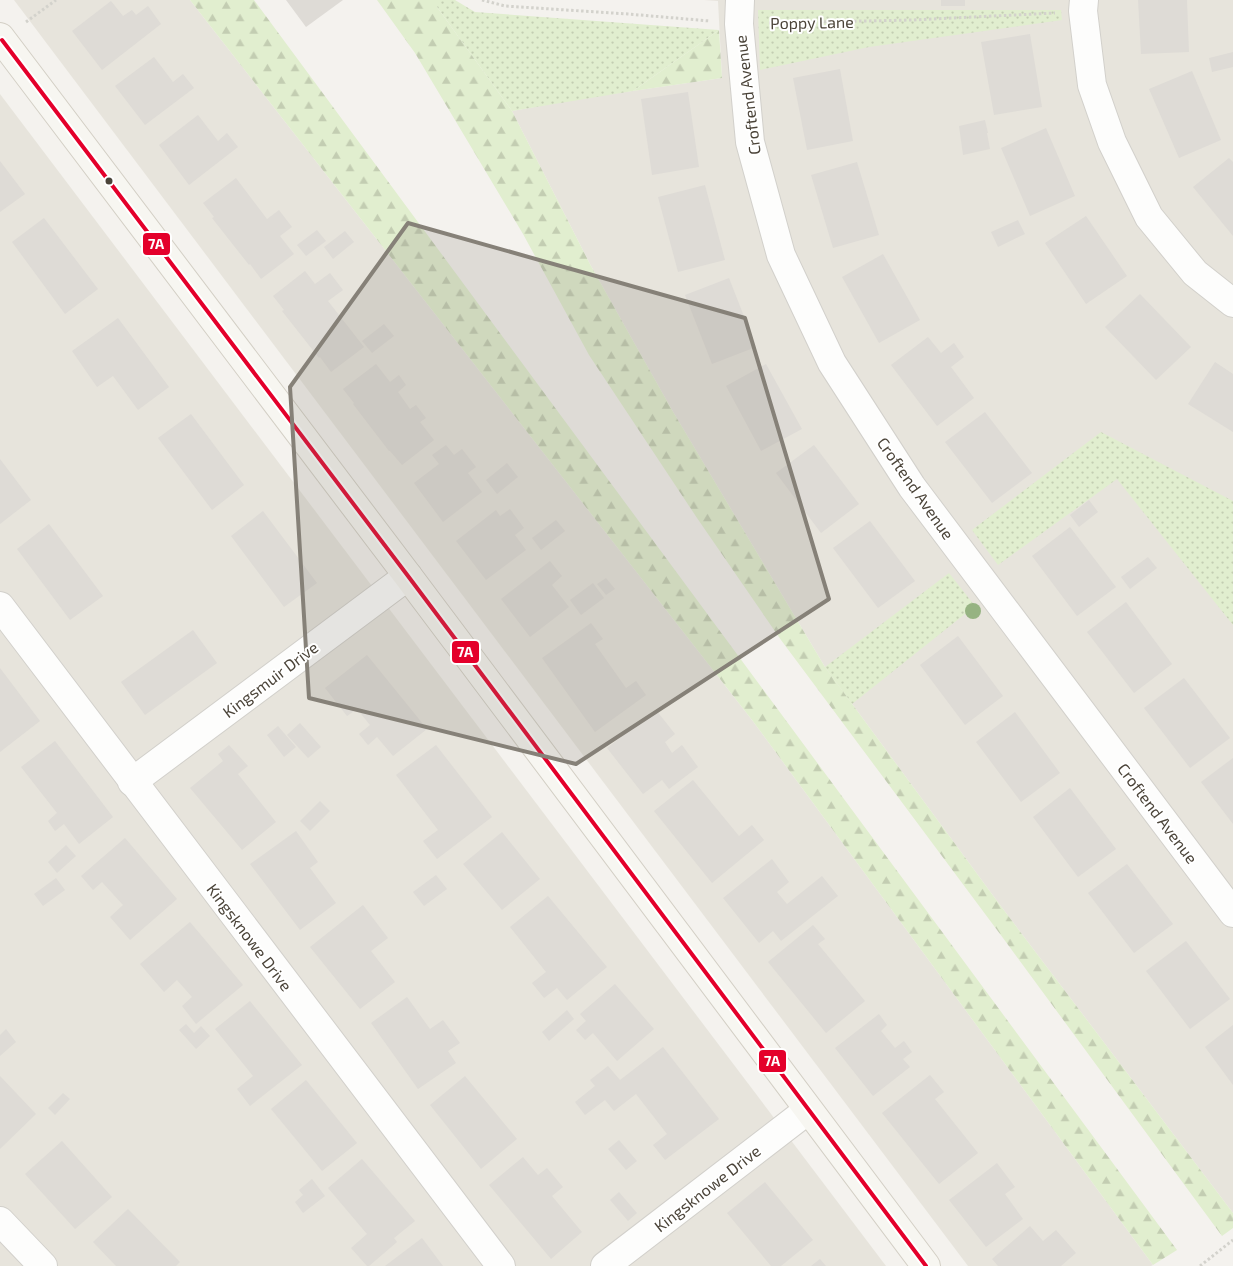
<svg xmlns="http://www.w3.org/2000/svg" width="1233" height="1266" font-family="'Exo 2',sans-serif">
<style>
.residential{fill:#e7e4dc}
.grass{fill:url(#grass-dots)}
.forest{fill:url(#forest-firs)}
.building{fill:#dedbd6}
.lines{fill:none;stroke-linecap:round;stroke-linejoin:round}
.street-casing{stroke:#d2d0cb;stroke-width:30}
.secondary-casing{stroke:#d3cfc5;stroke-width:30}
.path{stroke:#d3d2cc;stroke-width:3;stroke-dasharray:2.5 2.5;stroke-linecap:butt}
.street{stroke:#fdfdfc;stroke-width:28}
.secondary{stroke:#f7f6f1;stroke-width:28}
.bus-1-casing{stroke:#fff;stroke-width:8}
.bus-1{stroke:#e4002b;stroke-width:4}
.tree{fill:#96b382}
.marked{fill:#868178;fill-opacity:0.2;stroke:#868178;stroke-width:4;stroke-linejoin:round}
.bus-dot{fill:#4b4439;stroke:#fff;stroke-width:2}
.labels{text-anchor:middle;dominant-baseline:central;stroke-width:4;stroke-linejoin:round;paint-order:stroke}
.street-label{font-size:16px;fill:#4b4439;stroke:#fff}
.line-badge{stroke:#fff;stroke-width:2}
.badge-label{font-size:14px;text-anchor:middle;font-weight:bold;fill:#fff}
</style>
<defs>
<pattern id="grass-dots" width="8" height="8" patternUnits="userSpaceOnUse" patternTransform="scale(1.25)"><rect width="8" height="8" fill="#e1eecf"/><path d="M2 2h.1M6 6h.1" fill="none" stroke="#c3cdb2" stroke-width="1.8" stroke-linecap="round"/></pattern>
<pattern id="forest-firs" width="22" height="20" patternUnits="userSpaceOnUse" patternTransform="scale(1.25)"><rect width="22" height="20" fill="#e1eecf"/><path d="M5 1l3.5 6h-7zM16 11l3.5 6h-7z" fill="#c3cdb2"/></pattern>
</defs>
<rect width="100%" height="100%" fill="#f4f2ee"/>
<g class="residential">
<path d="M14,0H190L752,720L1153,1265L1151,1266H968Z"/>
<path d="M704,0H1233V1213L1000,905L825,667L672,410L591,266L512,111L584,98L722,78L718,1Z"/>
<path d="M0,94L886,1266H0Z"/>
</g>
<g class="grass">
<path d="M437,0H455L475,12L719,30L633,91L512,111L437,7Z"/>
<path d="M758,10H1061L1062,20L869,47L760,70Z"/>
<path d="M1101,432L1233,501V625L1117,479L998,565L972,530Z"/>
<path d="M949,573L975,606L852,704L825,667Z"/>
</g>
<g class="forest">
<path d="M190,0H254L1177,1250L1153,1265L752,720Z"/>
<path d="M377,0H437V7L512,111L591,266L672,410L825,667L1000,905L1233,1213V1228L1222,1236L1003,938L781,640L697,518L589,355L523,234L415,53Z"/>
<path d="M719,30L722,78L633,91Z"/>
</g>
<g class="building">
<path d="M286,0H343L306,27Z"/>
<rect x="941" y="0" width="24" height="6"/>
<path d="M1138,0H1187L1189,52L1141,54Z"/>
<path d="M111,1L123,16L132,10L136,15L148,6L161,24L102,70L72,31Z"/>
<path d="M1030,34L1042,107L994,115L981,42Z"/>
<path d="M1233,52V67L1212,72L1209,58Z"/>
<path d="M154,57L173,82L183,74L194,88L145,125L115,86Z"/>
<path d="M840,69L853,141L807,150L793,78Z"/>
<path d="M1192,71L1221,140L1179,158L1149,89Z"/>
<path d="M688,92L699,167L652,175L641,99Z"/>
<path d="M198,115L218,141L227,133L238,147L189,185L159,145Z"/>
<path d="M985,120L988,133H987L990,149L963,155L959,126Z"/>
<path d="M1046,128L1075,196L1030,216L1001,148Z"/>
<path d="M1229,158L1233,162V236L1193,187Z"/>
<path d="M0,161L25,194L0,212Z"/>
<path d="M857,162L879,235L833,248L811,175Z"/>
<path d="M236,178L267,219L279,210L292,227L280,236L294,254L261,279L250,264L249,265L212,218L214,217L203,203Z"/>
<path d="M705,185L725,260L678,272L658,197Z"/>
<path d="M1086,216L1127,276L1086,304L1045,243Z"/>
<path d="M44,218L98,289L65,314L12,242Z"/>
<path d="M1018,220L1025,234L998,247L991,232Z"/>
<path d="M317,230L326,241L306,256L297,245Z"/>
<path d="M345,231L354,242L333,259L324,247Z"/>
<path d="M883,254L920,320L879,343L842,277Z"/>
<path d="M305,271L315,284L330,273L343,290L328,301L364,347L331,372L320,357L319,358L282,311L284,310L273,296Z"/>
<path d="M729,278L756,347L712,364L685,295Z"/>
<path d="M1140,294L1191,347L1156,380L1105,327Z"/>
<path d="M118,318L169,387L138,410L113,376L97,387L72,351Z"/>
<path d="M384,324L394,336L372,353L362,341Z"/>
<path d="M928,337L941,353L954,343L964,357L951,367L974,398L937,426L891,365Z"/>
<path d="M1215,362L1233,374V432L1188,404Z"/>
<path d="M376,364L390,382L399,375L406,385L398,392L410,409L416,405L426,418L420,422L434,440L402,465L390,451H389L353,404L354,403L343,389Z"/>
<path d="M766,364L802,429L761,451L726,386Z"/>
<path d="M985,412L1032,473L992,503L945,442Z"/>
<path d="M191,414L244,485L212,510L158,438Z"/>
<path d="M446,445L454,455L462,449L476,467L468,473L482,492L443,522L414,483L439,464L432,455Z"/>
<path d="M814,445L859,504L821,533L776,473Z"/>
<path d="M0,459L31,500L0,524Z"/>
<path d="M507,463L518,477L497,494L486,480Z"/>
<path d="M1089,500L1098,512L1079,527L1070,515Z"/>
<path d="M510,509L524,528L515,535L526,550L486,580L456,541L496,510L500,516Z"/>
<path d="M263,511L317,583L284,607L231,536Z"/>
<path d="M556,520L565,531L541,550L532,538Z"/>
<path d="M870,521L915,581L878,608L833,548Z"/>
<path d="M49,524L103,596L70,620L17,549Z"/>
<path d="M1070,527L1116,587L1077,616L1032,556Z"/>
<path d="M1148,557L1157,568L1130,589L1121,577Z"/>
<path d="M550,561L562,576L552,585L569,607L530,637L501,599Z"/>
<path d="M606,578L615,589L606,595L597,584Z"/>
<path d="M593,583L604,598L581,615L570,600Z"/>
<path d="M1126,602L1172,664L1134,693L1087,632Z"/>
<path d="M591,623L603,639L595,644L626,688L636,681L646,695L595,732L542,658Z"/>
<path d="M193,630L217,663L145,715L121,682Z"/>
<path d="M958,636L1003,696L965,725L920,665Z"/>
<path d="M367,655L427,729L393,756L377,737L368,745L359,734L370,725L357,709L347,716L325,688Z"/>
<path d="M0,668L40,721L0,752Z"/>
<path d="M1184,678L1230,738L1190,768L1144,708Z"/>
<path d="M656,710L675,734L665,742L672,753L682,745L698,767L669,789L662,780L643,794L607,748Z"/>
<path d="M1015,712L1060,773L1021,802L976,742Z"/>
<path d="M300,723L321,747L308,758L287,735Z"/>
<path d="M278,726L296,747L284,757L267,735Z"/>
<path d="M55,741L113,817L79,844L64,824L55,831L48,821L57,813L21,767Z"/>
<path d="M229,745L248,766L238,774L276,822L242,850L190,788L223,761L218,754Z"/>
<path d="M436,745L492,817L437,859L423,841L438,830L396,775Z"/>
<path d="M1233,758V824L1201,782Z"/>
<path d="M693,780L739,836L752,825L764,840L712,883L654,811Z"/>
<path d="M1070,788L1116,849L1078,877L1033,817Z"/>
<path d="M320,801L330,811L310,831L300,821Z"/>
<path d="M296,831L318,862L310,868L336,903L300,930L250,864Z"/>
<path d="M502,832L540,879L502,910L463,864Z"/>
<path d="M125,838L177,899L130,940L110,917L123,905L102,882L93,890L81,876Z"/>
<path d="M66,845L76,856L57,873L48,862Z"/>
<path d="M772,859L789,882L777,892L787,904L822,876L838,896L781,941L773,931L759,943L723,898Z"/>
<path d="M1127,864L1173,924L1134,953L1088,893Z"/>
<path d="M436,875L447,889L424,906L413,892Z"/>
<path d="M56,878L65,890L43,906L34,894Z"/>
<path d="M548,896L607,967L567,1000L557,988L544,998L532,983L546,972L510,927Z"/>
<path d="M363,905L388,938L371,951L395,982L360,1009L310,947Z"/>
<path d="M190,922L243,985L196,1024L182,1006L192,997L177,980L164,992L140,964Z"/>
<path d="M813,925L825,939L818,944L865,1001L826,1033L768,962Z"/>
<path d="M1186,941L1230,999L1190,1029L1146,971Z"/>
<path d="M615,984L654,1029L617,1061L593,1033L585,1040L576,1030L586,1021L580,1014Z"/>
<path d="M407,997L430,1029L443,1020L460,1043L448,1051L456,1063L418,1089L371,1023Z"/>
<path d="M250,1001L302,1065L250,1106L237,1089L253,1076L215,1029Z"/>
<path d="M567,1010L574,1019L549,1041L542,1032Z"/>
<path d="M879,1014L887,1025L881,1031L895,1048L904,1041L912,1052L903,1059L910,1067L873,1096L835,1048Z"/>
<path d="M186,1024L194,1033L201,1026L210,1036L196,1049L179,1030Z"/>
<path d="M1233,1025V1085L1205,1047Z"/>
<path d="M6,1029L16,1042L0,1056V1035Z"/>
<path d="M663,1047L719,1119L665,1160L653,1145L667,1134L636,1094L614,1111L605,1100L585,1115L575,1102L595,1086L590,1080L608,1066L620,1080Z"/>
<path d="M930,1075L944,1092L935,1099L978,1153L939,1184L882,1113Z"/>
<path d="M0,1076L36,1114L0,1149Z"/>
<path d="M465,1076L517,1139L481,1169L430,1105Z"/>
<path d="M306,1080L357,1143L322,1171L271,1109Z"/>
<path d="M63,1093L70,1099L55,1115L48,1108Z"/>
<path d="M619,1140L637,1161L626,1170L608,1149Z"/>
<path d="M62,1141L112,1197L75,1229L25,1174Z"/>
<path d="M523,1157L538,1175L547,1168L563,1187L552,1196L582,1232L551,1259L489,1185Z"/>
<path d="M362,1159L415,1221L394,1238L397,1242L369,1266H367L351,1248L367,1234L328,1188Z"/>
<path d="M997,1163L1015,1187L1005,1194L1023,1219L986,1247L949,1200Z"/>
<path d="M312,1179L325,1196L303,1213L295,1202L303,1195L299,1190Z"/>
<path d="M765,1182L813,1240L781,1266H771L727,1213Z"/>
<path d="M619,1192L637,1213L628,1221L610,1200Z"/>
<path d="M128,1209L180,1262L176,1266H116L93,1242Z"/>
<path d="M1030,1226L1043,1241L1056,1230L1076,1253L1061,1266H998L992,1259Z"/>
<path d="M422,1238L443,1266H385Z"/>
<path d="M820,1259L826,1266H811Z"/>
</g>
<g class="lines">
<defs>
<g id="street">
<path d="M740,0L739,24L750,142L781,255L832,363L912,487L1233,913"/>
<path d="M1084,0L1083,11L1092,85L1112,142L1149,217L1195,273L1233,303"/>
<path d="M0,606L501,1266"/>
<path d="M132,782L408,576"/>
<path d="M0,1221L43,1266"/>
<path d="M605,1266L808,1110"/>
</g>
<path id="secondary" d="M0,37L408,576L926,1266"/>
</defs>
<use href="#street" class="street-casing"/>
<use href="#secondary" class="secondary-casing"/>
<g class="path">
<path d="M482,0L505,6L628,14L710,21"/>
<path d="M26,22L56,0"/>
<path d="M769,23L912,20L1055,13"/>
<path d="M1200,1266L1233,1240"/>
</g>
<use href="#street" class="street"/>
<use href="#secondary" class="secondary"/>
<defs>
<path id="bus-1" d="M2,40L408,576L926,1266"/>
</defs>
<use href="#bus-1" class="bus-1-casing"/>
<use href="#bus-1" class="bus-1"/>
</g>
<circle class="tree" cx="973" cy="611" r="8"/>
<path class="marked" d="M408,223L745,318L829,599L576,764L309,698L290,387Z"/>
<circle class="bus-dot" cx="109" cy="181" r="4.5"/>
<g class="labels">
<g class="street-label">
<text transform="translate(812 22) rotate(-1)">Poppy Lane</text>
<text transform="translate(747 95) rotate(-97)">Croftend Avenue</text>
<text transform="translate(916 488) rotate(55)">Croftend Avenue</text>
<text transform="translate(270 679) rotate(-37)">Kingsmuir Drive</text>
<text transform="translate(1158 813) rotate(53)">Croftend Avenue</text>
<text transform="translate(250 937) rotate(53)">Kingsknowe Drive</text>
<text transform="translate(707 1188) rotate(-38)">Kingsknowe Drive</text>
</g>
</g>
<g class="line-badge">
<rect x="142" y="232" width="29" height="24" rx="5" fill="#e4002b"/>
<rect x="451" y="640" width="29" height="24" rx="5" fill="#e4002b"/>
<rect x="758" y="1049" width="29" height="24" rx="5" fill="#e4002b"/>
</g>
<g class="badge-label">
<text x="156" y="249">7A</text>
<text x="465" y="657">7A</text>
<text x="772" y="1066">7A</text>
</g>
</svg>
